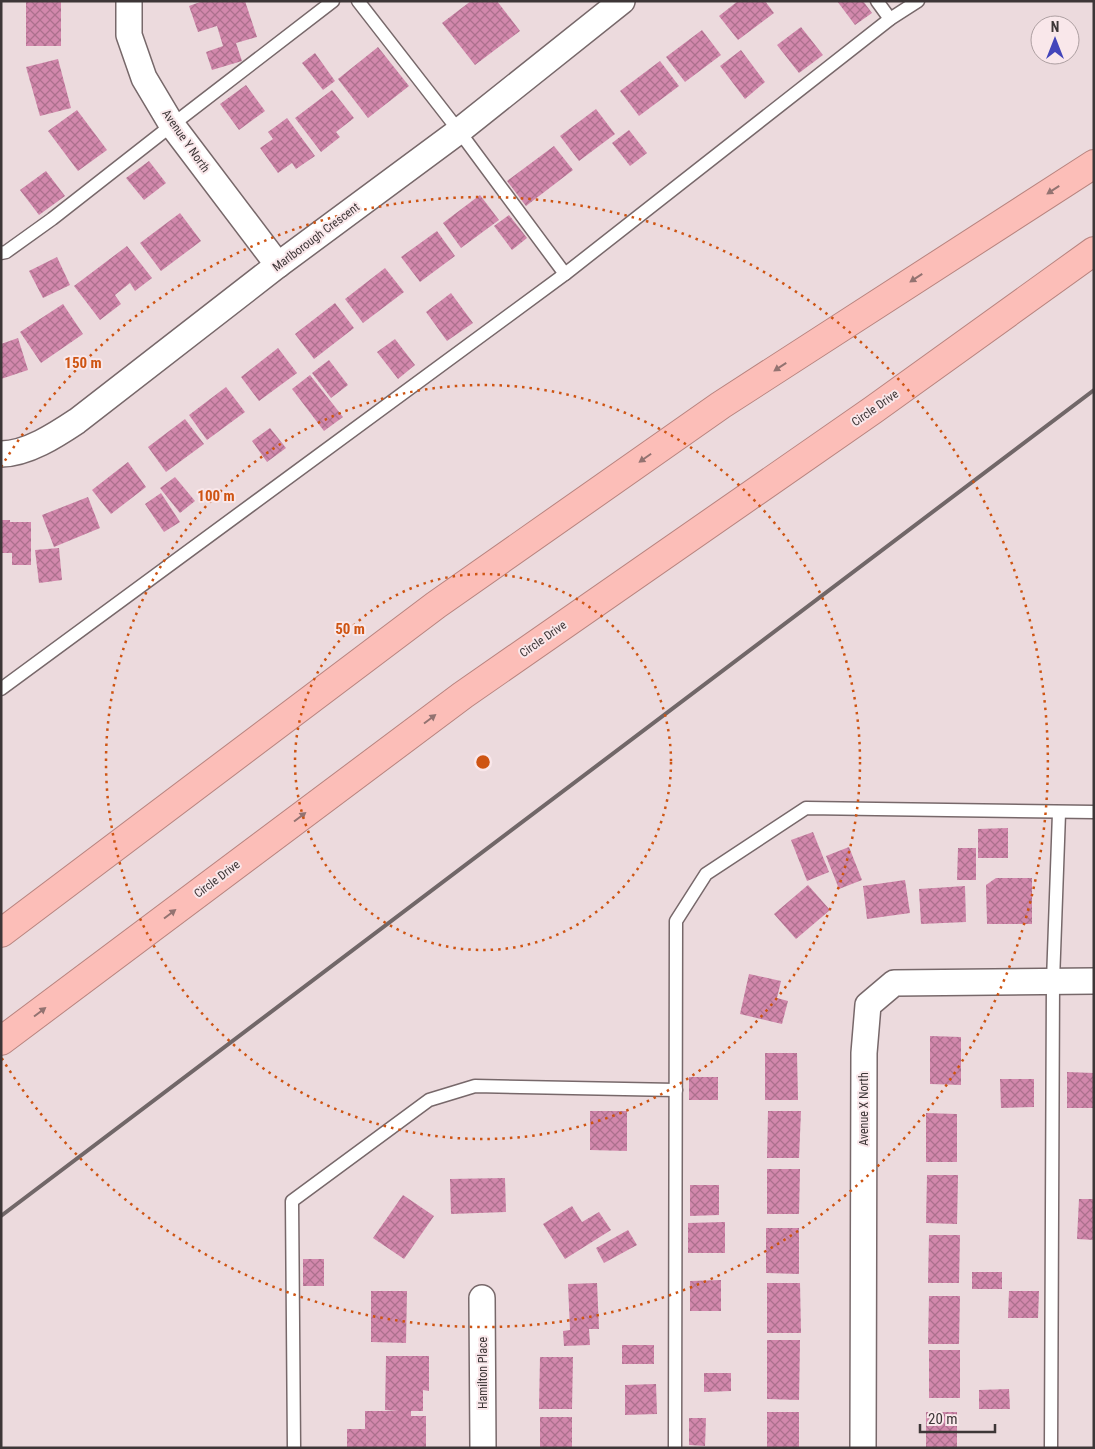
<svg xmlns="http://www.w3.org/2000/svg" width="1095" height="1449" font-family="'Roboto Condensed',sans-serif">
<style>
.building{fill:url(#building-cross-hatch)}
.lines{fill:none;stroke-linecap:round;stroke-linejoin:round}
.service-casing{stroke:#77686a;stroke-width:15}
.minor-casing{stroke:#77686a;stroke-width:28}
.trunk-casing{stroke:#b8847f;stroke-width:30}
.service{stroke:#fff;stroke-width:12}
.minor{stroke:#fff;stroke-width:25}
.trunk{stroke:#fcbeb8;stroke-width:28}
.rail{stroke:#716768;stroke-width:4}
.oneway{fill:#937371}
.ring{fill:none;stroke:#ce5412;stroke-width:2.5;stroke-dasharray:2.5 5}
.labels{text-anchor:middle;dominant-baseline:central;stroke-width:4;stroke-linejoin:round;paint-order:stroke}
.street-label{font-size:12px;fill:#3d3637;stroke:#f9e7ea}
.centre{fill:#ce5412;stroke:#f9e7ea;stroke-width:2.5}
.ring-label{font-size:15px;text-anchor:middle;font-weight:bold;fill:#ce5412;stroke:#f9e7ea;stroke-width:4;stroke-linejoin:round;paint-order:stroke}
</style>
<defs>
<pattern id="building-cross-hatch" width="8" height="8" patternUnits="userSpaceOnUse" patternTransform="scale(1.25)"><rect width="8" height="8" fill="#d288ac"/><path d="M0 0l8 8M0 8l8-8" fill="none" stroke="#ac708d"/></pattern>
</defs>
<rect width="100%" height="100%" fill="#ecdadd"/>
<g class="building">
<rect x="26" y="1" width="35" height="45"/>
<path d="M203,1H245L257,37L236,43L242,61L212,70L206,52L223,46L217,26L198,32L189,6Z"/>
<path d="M471,1H497L520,31L475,65L442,23Z"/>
<path d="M738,1H765L774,13L738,40L719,16Z"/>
<path d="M837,1H863L872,13L855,25Z"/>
<path d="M801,27L823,55L799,73L777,45Z"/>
<path d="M702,30L721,55L685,82L666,57Z"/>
<path d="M378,47L409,86L368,118L338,79Z"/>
<path d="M741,50L765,82L745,99L720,66Z"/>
<path d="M315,53L335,81L323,90L302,63Z"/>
<path d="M58,59L71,108L40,116L26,67Z"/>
<path d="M660,61L679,86L639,116L620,91Z"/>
<path d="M246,85L265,111L239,130L220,104Z"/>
<path d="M332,90L354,118L336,132L340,137L321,152L295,118Z"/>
<path d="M596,109L615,134L579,161L560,136Z"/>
<path d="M77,110L107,150L78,171L48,131Z"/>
<path d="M287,118L315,156L296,169L292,163L278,173L260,148L273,139L268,132Z"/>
<path d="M629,130L647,153L630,166L612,143Z"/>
<path d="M554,146L573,170L526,206L507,181Z"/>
<path d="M149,161L166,183L144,200L126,178Z"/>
<path d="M46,171L65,196L39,215L20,190Z"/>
<path d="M480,195L499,220L461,248L443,223Z"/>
<path d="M180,213L201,241L161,271L140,243Z"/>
<path d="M509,215L527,238L512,250L494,226Z"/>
<path d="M437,231L455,256L420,282L401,257Z"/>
<path d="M127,246L152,278L135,291L130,283L115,295L121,304L100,320L74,286Z"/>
<path d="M57,257L70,285L43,298L29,271Z"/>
<path d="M385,268L404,292L363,323L345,299Z"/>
<path d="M451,293L473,323L447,341L426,312Z"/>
<path d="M335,303L354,328L314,359L295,334Z"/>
<path d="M63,304L83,334L41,363L20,332Z"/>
<path d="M18,338L28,370L1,379V344Z"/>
<path d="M395,339L415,365L398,379L377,352Z"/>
<path d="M278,348L297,373L259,401L241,377Z"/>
<path d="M329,360L348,385L331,398L312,373Z"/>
<path d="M310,375L343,417L324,431L292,389Z"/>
<path d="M226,387L245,412L207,440L189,415Z"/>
<path d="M185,419L204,444L166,472L148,447Z"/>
<path d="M270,428L286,448L267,462L252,441Z"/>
<path d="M128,462L146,487L111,514L92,490Z"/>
<path d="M175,477L195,501L180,513L160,488Z"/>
<path d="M161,493L180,522L164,532L145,504Z"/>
<path d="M88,497L100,528L54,547L42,515Z"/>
<path d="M1,520H10V522H31V565H12V553H1Z"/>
<path d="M59,548L62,580L39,583L35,550Z"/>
<path d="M1008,828V858H978V829Z"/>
<path d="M813,832L829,872L807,881L791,840Z"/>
<path d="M849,847L862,880L839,889L826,856Z"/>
<path d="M958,848H976V880H957Z"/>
<path d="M996,878H1032V924H987L986,885Z"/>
<path d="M905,880L910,913L867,919L863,886Z"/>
<path d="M808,885L830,910L796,939L774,914Z"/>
<path d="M965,886L966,922L921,924L919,889Z"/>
<path d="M749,974L781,981L777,998L788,1001L782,1024L740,1014Z"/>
<path d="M930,1036L961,1037V1085L930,1084Z"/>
<path d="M765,1053H797L798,1100H765Z"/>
<path d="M1067,1072L1094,1073V1108H1067Z"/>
<rect x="689" y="1077" width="29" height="23"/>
<path d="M1000,1079H1034V1107L1001,1108Z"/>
<path d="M590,1111H627V1151L590,1150Z"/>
<path d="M768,1111H801L799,1158H767Z"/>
<path d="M926,1113L957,1114V1162H926Z"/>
<path d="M767,1169H800L799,1214H767Z"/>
<path d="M927,1175H958L957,1224L926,1223Z"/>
<path d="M505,1178L506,1212L451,1214L450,1179Z"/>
<path d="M690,1185H719V1215L690,1216Z"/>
<path d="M403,1195L434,1216L404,1259L373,1238Z"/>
<path d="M1079,1199H1094V1240L1077,1239Z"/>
<path d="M572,1206L582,1222L599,1212L611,1230L565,1259L543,1224Z"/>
<path d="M725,1222V1253H688V1223Z"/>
<path d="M766,1228H799V1274L766,1273Z"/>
<path d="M628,1230L637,1245L604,1263L596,1248Z"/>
<path d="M929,1235H960L959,1283H928Z"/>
<rect x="303" y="1259" width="21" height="27"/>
<rect x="972" y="1272" width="30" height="17"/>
<path d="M721,1280V1311H690V1281Z"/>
<path d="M597,1283L599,1329H589L590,1345L564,1346L563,1331L570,1330L568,1284Z"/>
<path d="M767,1283H800L801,1333H767Z"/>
<path d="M371,1291H407L406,1343L371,1342Z"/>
<path d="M1009,1291H1039L1038,1318H1008Z"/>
<path d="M929,1296H960L959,1344H928Z"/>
<path d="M767,1340H800L799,1400L767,1399Z"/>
<rect x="622" y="1345" width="32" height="19"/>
<rect x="929" y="1350" width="31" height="48"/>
<path d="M386,1356H429V1391L423,1390V1411H411V1416H426V1448H347V1429H365V1411H398L385,1410Z"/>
<path d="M540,1357H573L572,1409H539Z"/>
<path d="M704,1373H731V1391L704,1392Z"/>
<path d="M656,1384L657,1414L625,1415V1385Z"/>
<path d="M1009,1389L1010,1409H979V1390Z"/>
<rect x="767" y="1412" width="32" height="36"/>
<rect x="926" y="1412" width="31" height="36"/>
<rect x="540" y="1417" width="32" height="31"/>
<path d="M689,1418H706L705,1446L689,1445Z"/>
</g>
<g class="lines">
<defs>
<g id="service">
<path d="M358,1L459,131L565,274"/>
<path d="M877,1L890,19"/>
<path d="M1,253L6,252L52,219L172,125L333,1"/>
<path d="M1,689L565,274L890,19L918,1"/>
<path d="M294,1448L292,1201L429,1100L475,1086L676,1090"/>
<path d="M675,1448L676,921L706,874L806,808L1094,812"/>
<path d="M1051,1448L1053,981L1059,813"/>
</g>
<g id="minor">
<path d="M129,1V35L144,78L172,125L278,265"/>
<path d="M1,454C27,454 56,435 77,421L278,265L459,131L622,1"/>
<path d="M482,1298L483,1448"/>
<path d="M863,1448L864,1053L868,1005L894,983L1094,981"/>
</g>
<g id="trunk">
<path d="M1,933L436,605L721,405L1094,164"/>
<path d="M1,1041L463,695L873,410L1094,251"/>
</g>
</defs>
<use href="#service" class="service-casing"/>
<use href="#minor" class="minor-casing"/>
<use href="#trunk" class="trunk-casing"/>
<use href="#service" class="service"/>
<use href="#minor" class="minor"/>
<use href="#trunk" class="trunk"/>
<path class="rail" d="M1,1216L1094,390"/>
</g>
<defs><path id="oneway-solid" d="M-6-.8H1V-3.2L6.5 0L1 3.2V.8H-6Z" transform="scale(1.25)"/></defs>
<g class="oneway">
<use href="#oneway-solid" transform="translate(1053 190) rotate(147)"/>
<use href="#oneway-solid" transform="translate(916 278) rotate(147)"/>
<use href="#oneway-solid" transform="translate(780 367) rotate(147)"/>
<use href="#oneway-solid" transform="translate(645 458) rotate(145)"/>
<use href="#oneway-solid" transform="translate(430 719) rotate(-37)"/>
<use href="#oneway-solid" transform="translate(300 817) rotate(-37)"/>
<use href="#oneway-solid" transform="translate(170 914) rotate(-37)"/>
<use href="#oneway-solid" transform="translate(40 1012) rotate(-37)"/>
</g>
<g class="ring">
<circle cx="483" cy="762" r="188"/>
<circle cx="483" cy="762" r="377"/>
<path d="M1 467A565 565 0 1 1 1 1057"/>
</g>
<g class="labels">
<g class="street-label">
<text transform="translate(186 141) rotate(55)">Avenue Y North</text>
<text transform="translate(316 237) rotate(-37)">Marlborough Crescent</text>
<text transform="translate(875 408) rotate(-35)">Circle Drive</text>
<text transform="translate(543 639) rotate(-35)">Circle Drive</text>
<text transform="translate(217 879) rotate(-37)">Circle Drive</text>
<text transform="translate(864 1109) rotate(-90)">Avenue X North</text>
<text transform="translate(483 1373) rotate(-90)">Hamilton Place</text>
</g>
</g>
<circle cx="483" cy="762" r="8" class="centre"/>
<g class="ring-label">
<text x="83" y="368">150 m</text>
<text x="216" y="501">100 m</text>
<text x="350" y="634">50 m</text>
</g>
<rect width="1095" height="1449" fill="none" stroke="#3d3637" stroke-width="5"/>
<g transform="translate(1055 40)"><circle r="24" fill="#f9e7ea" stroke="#aea0a2"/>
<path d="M0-4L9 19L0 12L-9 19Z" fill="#4345ba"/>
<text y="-8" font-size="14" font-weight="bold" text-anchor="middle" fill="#3d3637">N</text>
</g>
<path d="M920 1424v8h75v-8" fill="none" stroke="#3d3637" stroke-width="2.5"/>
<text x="928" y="1424" font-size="15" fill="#3d3637" stroke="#f9e7ea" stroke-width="4" paint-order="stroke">20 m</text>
</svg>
